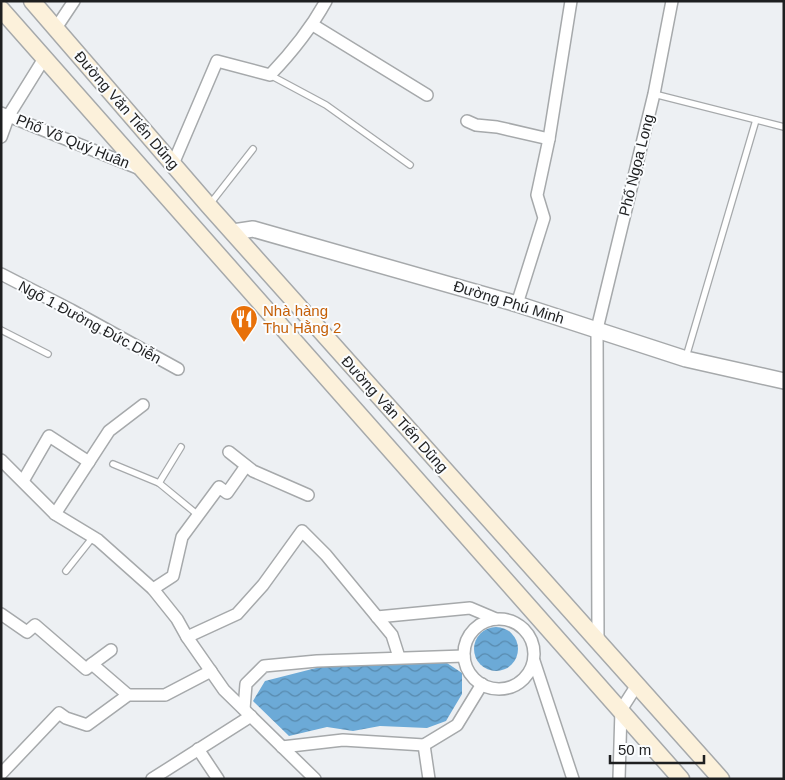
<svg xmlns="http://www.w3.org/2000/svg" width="785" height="780" font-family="Arial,sans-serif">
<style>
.water{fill:url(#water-waves)}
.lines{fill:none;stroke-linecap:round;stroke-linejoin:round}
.service-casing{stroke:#a6a9ab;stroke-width:8}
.minor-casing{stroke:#a6a9ab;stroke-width:14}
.tertiary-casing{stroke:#a6a9ab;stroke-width:18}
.secondary-casing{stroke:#a6a9ab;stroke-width:19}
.service{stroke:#fff;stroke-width:5.5}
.minor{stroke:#fff;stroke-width:11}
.tertiary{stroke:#fff;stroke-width:15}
.secondary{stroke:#fcf1db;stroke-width:16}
.labels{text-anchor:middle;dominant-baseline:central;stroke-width:4;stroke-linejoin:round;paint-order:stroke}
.street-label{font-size:15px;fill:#1e1f20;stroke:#fbfdff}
.food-label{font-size:15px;fill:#c56008;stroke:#fbfdff;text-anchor:start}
</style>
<defs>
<pattern id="water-waves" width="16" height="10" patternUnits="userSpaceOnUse" patternTransform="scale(1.25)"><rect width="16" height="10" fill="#6caad7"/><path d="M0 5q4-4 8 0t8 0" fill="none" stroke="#588aae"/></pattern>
</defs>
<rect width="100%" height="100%" fill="#edf0f3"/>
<g class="water">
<circle cx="496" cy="649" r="22"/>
<path d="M373,662L447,663L462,673V694L446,721L427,728L380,726L353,731L327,727L289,736L253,701L265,681L320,667Z"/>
</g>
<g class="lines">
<defs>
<g id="service">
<path d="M270,75L326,105L410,165"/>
<path d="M654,94L784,127"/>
<path d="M210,204L253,149"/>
<path d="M1,330L48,354"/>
<path d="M686,357L756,120"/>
<path d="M113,464L159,483L198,515"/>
<path d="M159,483L181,447"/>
<path d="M66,571L93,537"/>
</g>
<g id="minor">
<path d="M313,25L427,95"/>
<path d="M56,28L74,1"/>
<path d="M1,113L140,169"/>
<path d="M467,121L476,125L497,127L549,139"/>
<path d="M1,137L9,115L45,57"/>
<path d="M173,164L217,61L270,75C293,51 310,30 326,1"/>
<path d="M1,274L71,310L178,369"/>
<path d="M517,304L544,218L537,195L549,139L571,1"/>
<path d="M229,452L253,471L308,495"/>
<path d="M1,460L55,514L98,540L153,589L177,619L187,637L224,690L315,779"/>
<path d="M23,481L49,436L89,462"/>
<path d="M55,514L109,431L143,405"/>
<path d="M153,589L173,576L182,537L219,487L227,493L246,466"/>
<path d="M1,614L27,632L35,625L86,669L92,664L128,695"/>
<path d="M377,617L470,608L496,619"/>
<circle cx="499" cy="654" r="35"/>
<path d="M187,637L237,614L263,585L302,531L326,555L392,635L399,657"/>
<path d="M598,641L597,329L654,94L672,1"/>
<path d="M534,661L573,779"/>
<path d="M92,664L111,650"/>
<path d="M244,709L246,684L264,666L317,661L464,656"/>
<path d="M424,745L429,779"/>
<path d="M282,747L343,740L424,745L457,725L482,684"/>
<path d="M198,749L218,779"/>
<path d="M1,774L59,713L66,718L87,725L128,695H165L211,671"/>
<path d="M152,779L251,716"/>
<path d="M619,779L621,710L637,685"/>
</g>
<path id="tertiary" d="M233,232L253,229L517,304L686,359L784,381"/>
<g id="secondary">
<path d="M32,1L209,206L721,779"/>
<path d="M1,9L681,779"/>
</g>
</defs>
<use href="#service" class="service-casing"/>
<use href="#minor" class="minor-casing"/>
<use href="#tertiary" class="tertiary-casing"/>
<use href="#secondary" class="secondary-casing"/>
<use href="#service" class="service"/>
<use href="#minor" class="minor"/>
<use href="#tertiary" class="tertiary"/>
<use href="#secondary" class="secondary"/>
</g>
<defs>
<symbol id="restaurant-pin" viewBox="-11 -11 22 30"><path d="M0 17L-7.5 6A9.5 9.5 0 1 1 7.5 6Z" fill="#e8710a" stroke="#fbfdff"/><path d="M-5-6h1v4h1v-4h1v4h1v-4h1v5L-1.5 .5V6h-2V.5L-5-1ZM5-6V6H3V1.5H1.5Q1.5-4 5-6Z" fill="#fff"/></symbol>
</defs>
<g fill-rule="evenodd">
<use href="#restaurant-pin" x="228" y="303" width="32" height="43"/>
</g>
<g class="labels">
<g class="street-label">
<text transform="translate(127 110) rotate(49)">Đường Văn Tiến Dũng</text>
<text transform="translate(73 141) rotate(22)">Phố Võ Quý Huân</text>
<text transform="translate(636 165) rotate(-76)">Phố Ngọa Long</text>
<text transform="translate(509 302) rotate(17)">Đường Phú Minh</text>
<text transform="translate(90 322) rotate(28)">Ngõ 1 Đường Đức Diễn</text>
<text transform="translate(395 414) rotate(48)">Đường Văn Tiến Dũng</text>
</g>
<g class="food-label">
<text x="263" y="310">Nhà hàng<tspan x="263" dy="17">Thu Hằng 2</tspan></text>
</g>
</g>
<rect width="785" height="780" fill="none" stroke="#1e1f20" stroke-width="5"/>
<path d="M610 755v8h94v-8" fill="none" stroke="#1e1f20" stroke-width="2.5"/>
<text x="618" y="755" font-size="15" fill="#1e1f20" stroke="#fbfdff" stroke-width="4" paint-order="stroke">50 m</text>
</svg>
